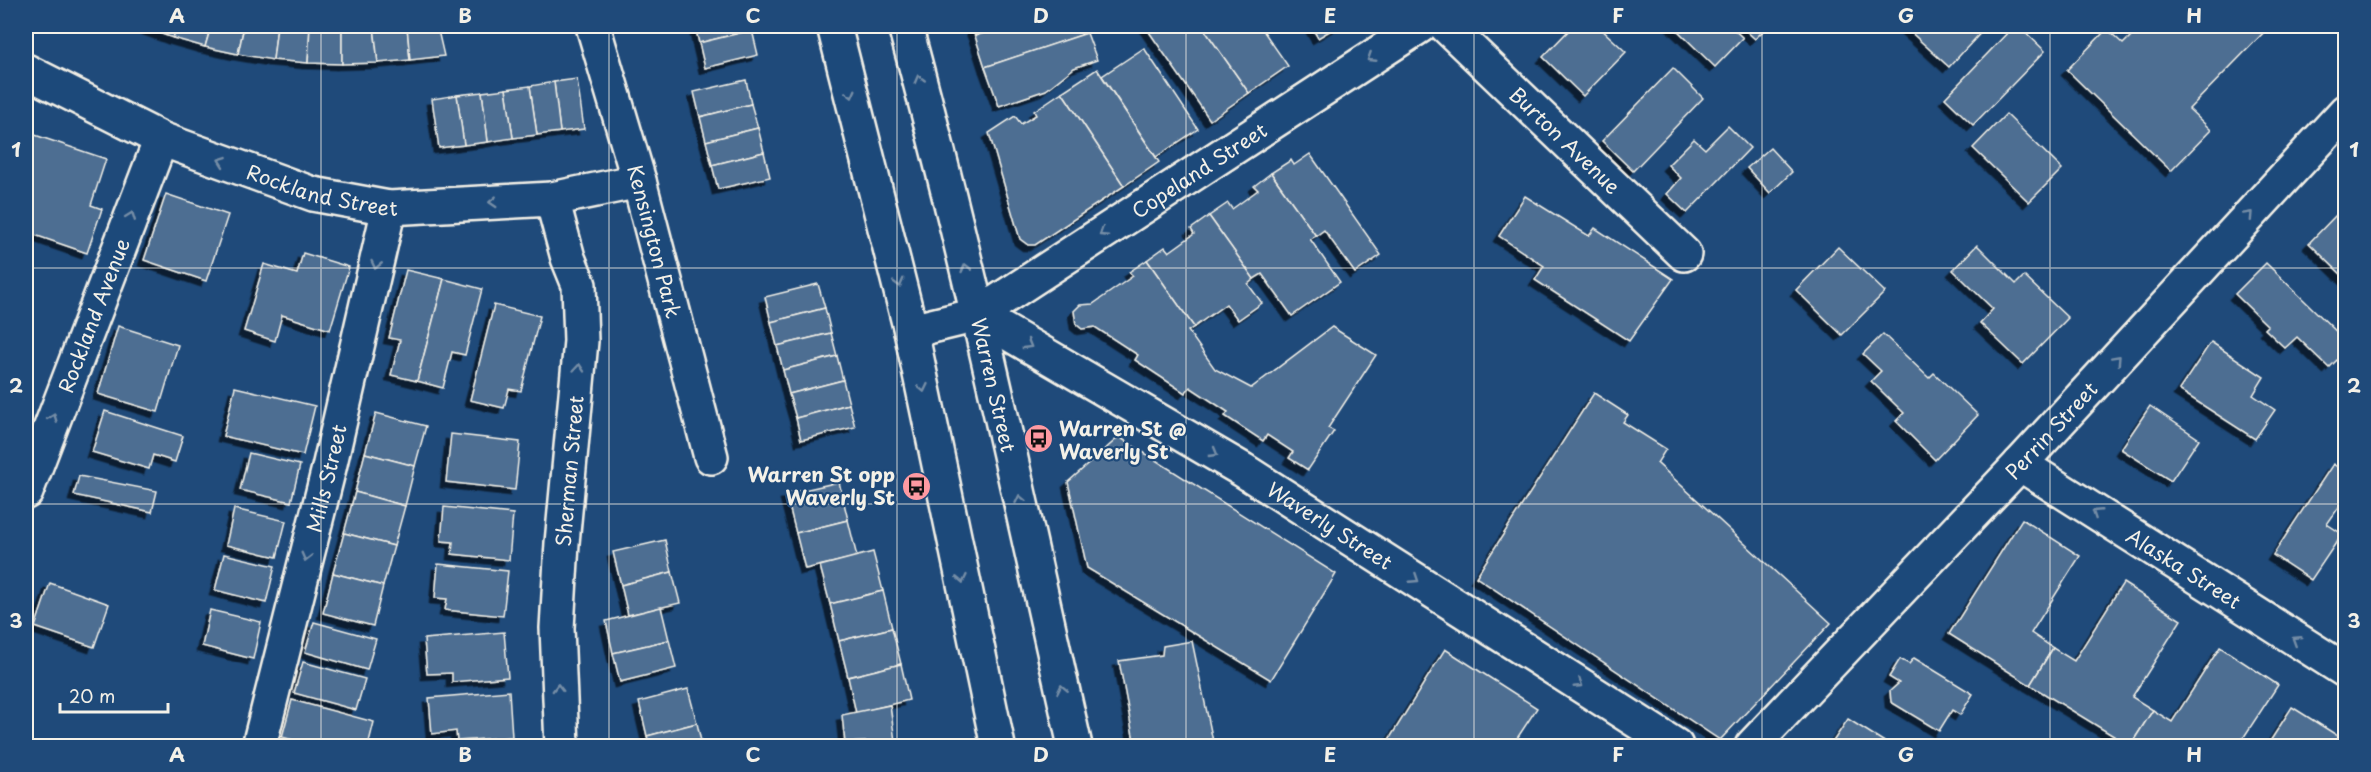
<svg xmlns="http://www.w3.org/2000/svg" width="2371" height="772" font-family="'Playpen Sans',sans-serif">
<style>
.building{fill:#4d6e92;stroke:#f4f1e8;stroke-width:1.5;filter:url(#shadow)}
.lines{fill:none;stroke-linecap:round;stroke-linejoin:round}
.street-casing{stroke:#f4f1e8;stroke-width:38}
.secondary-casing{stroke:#f4f1e8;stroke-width:38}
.street{stroke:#1f4a7a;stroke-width:33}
.secondary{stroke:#1f4a7a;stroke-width:33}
.oneway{stroke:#748da6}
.grid{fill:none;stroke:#f4f1e8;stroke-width:1.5;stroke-opacity:0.55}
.labels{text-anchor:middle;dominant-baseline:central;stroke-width:4.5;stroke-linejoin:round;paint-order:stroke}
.street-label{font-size:20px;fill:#f4f1e8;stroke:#1f4a7a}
.poi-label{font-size:20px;font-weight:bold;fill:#f4f1e8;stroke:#1f4a7a;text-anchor:start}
.neatline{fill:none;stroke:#f4f1e8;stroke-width:2}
.grid-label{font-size:20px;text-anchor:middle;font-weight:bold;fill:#f4f1e8}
</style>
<defs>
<filter id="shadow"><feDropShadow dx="-5.5" dy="5.5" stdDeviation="0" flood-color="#0009"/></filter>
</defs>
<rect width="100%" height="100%" fill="#1f4a7a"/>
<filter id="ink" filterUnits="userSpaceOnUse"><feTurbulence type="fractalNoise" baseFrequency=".0167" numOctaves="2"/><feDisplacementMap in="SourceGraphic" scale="12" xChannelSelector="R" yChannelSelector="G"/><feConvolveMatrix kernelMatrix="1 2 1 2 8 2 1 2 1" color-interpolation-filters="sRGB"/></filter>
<g filter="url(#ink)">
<g class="building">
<path d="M140,26H177L173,38Z"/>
<path d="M177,26H211L205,47L173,38Z"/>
<path d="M211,26H244L238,54L205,47Z"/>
<path d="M244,26H277L273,60L238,54Z"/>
<path d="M277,26H310L308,63L273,60Z"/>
<path d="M310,26H342V64L308,63Z"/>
<path d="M342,26H374L378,63L342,64Z"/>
<path d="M374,26H407L410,60L378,63Z"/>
<path d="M407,26H437L444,56L410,60Z"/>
<path d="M695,26H751L752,30L699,43Z"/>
<path d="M971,26H1006L975,36Z"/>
<path d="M1006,26H1078L1082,35L985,67L975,36Z"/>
<path d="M1145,26H1202L1249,93L1210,120Z"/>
<path d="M1202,26H1260L1288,66L1249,93Z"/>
<path d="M1311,26H1338L1318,38Z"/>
<path d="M1573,26H1598L1626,52L1583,96L1543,57Z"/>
<path d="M1673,26H1730L1743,38L1715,67Z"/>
<path d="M1741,26H1768L1755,39Z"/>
<path d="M1904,26H1987L1949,67Z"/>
<path d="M2014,26H2019L2045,51L1973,125L1945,98Z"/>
<path d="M2141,26H2270L2189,109L2211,130L2171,171L2067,70L2107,29L2123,44Z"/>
<path d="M752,30L758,55L705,68L699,43Z"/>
<path d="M1087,33L1097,60L1074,68L1046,90L999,106L985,67Z"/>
<path d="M1144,48L1198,129L1156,157L1102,76Z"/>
<path d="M1673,68L1703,98L1633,171L1602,141Z"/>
<path d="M1097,69L1159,162L1124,186L1062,92Z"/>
<path d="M577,79L584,129L560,132L554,82Z"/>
<path d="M746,80L751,104L700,117L694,92Z"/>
<path d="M554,82L560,132L537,135L530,86Z"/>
<path d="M530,86L537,135L513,138L506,89Z"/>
<path d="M506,89L513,138L488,142L482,92Z"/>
<path d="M482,92L488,142L464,145L457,95Z"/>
<path d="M1062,92L1124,186L1035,245H1028L1020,239L989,133L1015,116L1021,124L1036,115L1034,111Z"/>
<path d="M457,95L464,145L439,148L432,99Z"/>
<path d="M751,104L758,128L706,141L700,117Z"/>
<path d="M2006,114L2062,169L2029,202L1973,148Z"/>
<path d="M1728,126L1750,148L1687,213L1667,194L1681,178L1668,165L1694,139L1705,149Z"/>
<path d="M758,128L764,152L712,165L706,141Z"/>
<path d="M26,132L106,159L91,205L102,209L87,253L26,232Z"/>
<path d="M1770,148L1792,172L1770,193L1747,168Z"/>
<path d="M764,152L770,177L718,189L712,165Z"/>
<path d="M1310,154L1381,255L1355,273L1324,230L1316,236L1271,173L1291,160L1294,165Z"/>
<path d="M1271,173L1316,236L1310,239L1340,282L1292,316L1262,274L1254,279L1209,216L1228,203L1232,209L1258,190L1254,186Z"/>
<path d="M166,194L228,215L206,281L144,260Z"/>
<path d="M1525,196L1589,236L1595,228L1673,279L1629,341L1535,280L1544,266L1499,236Z"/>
<path d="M2337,214L2346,223V279L2309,243Z"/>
<path d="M1209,216L1254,279L1248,284L1262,303L1238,320L1226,304L1194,327L1147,260L1165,247L1169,252L1194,234L1191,229Z"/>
<path d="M1977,245L2016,284L2024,276L2068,318L2023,364L1980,323L1993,309L1953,270Z"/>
<path d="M1838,247L1885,292L1842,335L1796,290Z"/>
<path d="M303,253L349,267L330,330L282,315L275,341L244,331L264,264L297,274Z"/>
<path d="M1147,260L1194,327L1188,331L1215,369L1251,388L1332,327L1376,355L1328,428L1334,431L1308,470L1289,458L1293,452L1267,435L1263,441L1225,416L1228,412L1190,387L1185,393L1135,360L1138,355L1095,327L1082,329L1076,324L1074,311L1080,305L1093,304L1133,276L1129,272Z"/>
<path d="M2266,263L2346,341V351L2329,368L2297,337L2285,348L2265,329L2268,326L2235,294Z"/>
<path d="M406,270L444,279L417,381L391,375L400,340L389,338Z"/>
<path d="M444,279L482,289L465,355L452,352L443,388L417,381Z"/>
<path d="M818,284L825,308L771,322L765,297Z"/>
<path d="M494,305L540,316L521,391L509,389L504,408L470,400Z"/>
<path d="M825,308L831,333L777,346L771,322Z"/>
<path d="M118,326L178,345L158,412L98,394Z"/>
<path d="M831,333L837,356L783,370L777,346Z"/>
<path d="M1883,334L1929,378L1934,373L1978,415L1935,460L1896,421L1904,413L1871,381L1881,371L1863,354Z"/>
<path d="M2211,342L2264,377L2253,395L2275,410L2255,439L2179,390Z"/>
<path d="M837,356L843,380L789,394L783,370Z"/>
<path d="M843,380L849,404L796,418L789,394Z"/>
<path d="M235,387L315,406L303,455L223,436Z"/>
<path d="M1594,393L1628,415L1623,422L1666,449L1657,463L1831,623L1720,740L1476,577Z"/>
<path d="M849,404L855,427L801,440L796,418Z"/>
<path d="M2150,406L2199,439L2171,481L2121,449Z"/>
<path d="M105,411L183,436L175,462L153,455L149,469L92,452Z"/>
<path d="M376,413L426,426L415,466L365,453Z"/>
<path d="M451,434L520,442L515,490L446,482Z"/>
<path d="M1119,437L1336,574L1271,680L1087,568L1068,482Z"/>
<path d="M249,453L300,465L291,502L240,490Z"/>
<path d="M365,453L415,466L405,506L355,492Z"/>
<path d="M2333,464L2346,473V497L2327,524L2342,534L2311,580L2273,555Z"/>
<path d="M79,476L157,491L152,512L74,495Z"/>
<path d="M839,482L848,520L796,533L786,494Z"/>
<path d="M355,492L405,506L394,546L344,533Z"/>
<path d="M444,507L513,514L509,560L452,554L453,542L441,541Z"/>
<path d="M234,509L286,521L277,557L226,545Z"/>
<path d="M2022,519L2080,556L2031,633L2053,648L2030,685L1949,634Z"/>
<path d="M848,520L857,557L805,569L796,533Z"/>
<path d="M344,533L394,546L383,586L333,573Z"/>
<path d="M665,540L672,572L621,585L613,552Z"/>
<path d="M873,552L883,591L830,604L820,566Z"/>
<path d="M224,554L275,566L266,603L215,590Z"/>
<path d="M438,564L508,571L503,616L445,610L447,599L435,598Z"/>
<path d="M672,572L680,603L628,615L621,585Z"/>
<path d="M333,573L383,586L373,626L323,613Z"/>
<path d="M50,583L109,604L94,647L35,627Z"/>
<path d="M2123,583L2181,620L2132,697L2153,710L2130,746L2030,685L2053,648L2074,661Z"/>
<path d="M883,591L892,628L839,641L830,604Z"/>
<path d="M661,607L669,640L613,653L606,621Z"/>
<path d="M210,610L261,622L253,659L202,646Z"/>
<path d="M314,622L376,639L367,670L305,652Z"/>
<path d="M892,628L901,664L848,677L839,641Z"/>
<path d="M504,632L508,677L452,682V673L427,674L424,639Z"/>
<path d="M669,640L676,668L620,682L613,653Z"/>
<path d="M1192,641L1214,746H1135L1119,661L1162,655L1163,646Z"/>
<path d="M2220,647L2278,685L2238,746H2130L2153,710L2172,722Z"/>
<path d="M1445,649L1537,708L1512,746H1385Z"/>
<path d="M1914,658L1973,694L1960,715L1952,710L1939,731L1891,702L1890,691L1899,683L1889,677L1900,659L1909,664Z"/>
<path d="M303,662L365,679L356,710L294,693Z"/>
<path d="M901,664L909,700L856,713L848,677Z"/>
<path d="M688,689L697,723L647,736L639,702Z"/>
<path d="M509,691L512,737L457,741L456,731L432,734L429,698Z"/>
<path d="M292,700L374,722L368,746L336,740L334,746H315L282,737Z"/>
<path d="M890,705L895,741L845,743L842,715Z"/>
<path d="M2292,707L2346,741V746H2267Z"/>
<path d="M1848,719L1891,746H1830Z"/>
<path d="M697,723L702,746H650L647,736Z"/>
<path d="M895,741L893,746H843L845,743Z"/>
</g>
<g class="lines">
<defs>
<g id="street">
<path id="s1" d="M593,26L639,181L711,457"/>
<path id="s2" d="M1446,26L1684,254"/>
<path id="s3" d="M26,71L161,139L313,194L389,208L552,199L639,181"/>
<path d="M552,199L568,258L579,285L581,341L562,543L557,628L562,746"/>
<path id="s4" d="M977,315L1243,470L1676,746"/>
<path id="s5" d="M911,331L977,315L1420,26"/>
<path id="s6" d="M2020,464L2346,671"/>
<path id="s7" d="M26,492L161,139"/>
<path id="s8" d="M259,746L329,468L389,208"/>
<path id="s9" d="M1752,746L2020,464L2346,111"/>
</g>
<g id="secondary">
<path d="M834,26L911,331L998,746"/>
<path id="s10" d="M905,26C970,264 1021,505 1075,746"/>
</g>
</defs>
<use href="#street" class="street-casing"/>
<use href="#secondary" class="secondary-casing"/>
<use href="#street" class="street"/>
<use href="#secondary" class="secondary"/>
</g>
<defs><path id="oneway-chevron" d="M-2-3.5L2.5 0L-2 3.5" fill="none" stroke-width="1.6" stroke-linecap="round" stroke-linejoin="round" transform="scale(1.5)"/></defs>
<g class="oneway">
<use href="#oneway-chevron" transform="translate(1371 58) rotate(147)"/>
<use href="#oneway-chevron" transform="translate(919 79) rotate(-105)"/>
<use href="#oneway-chevron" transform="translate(851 94) rotate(76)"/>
<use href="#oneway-chevron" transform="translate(222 161) rotate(-160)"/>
<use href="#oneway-chevron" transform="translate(493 202) rotate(177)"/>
<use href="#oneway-chevron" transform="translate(2249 215) rotate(-47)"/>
<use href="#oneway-chevron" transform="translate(131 216) rotate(-69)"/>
<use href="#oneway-chevron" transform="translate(1103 233) rotate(147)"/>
<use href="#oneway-chevron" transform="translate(376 265) rotate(103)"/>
<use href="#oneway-chevron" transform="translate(966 268) rotate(-103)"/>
<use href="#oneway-chevron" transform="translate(899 283) rotate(75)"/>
<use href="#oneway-chevron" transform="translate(1028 345) rotate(30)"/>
<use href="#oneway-chevron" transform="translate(2117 359) rotate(-47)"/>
<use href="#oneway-chevron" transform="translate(579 368) rotate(-85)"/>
<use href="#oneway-chevron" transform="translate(923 388) rotate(78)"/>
<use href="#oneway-chevron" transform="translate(53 418) rotate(-69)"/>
<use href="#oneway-chevron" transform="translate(1214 453) rotate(30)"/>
<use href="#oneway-chevron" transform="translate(1020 499) rotate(-102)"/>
<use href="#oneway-chevron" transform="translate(2096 513) rotate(-147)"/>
<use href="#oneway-chevron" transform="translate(306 557) rotate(104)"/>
<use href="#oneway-chevron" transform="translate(962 579) rotate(78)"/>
<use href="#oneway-chevron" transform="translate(1415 579) rotate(33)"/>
<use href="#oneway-chevron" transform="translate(2296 640) rotate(-148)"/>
<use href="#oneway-chevron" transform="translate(1579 684) rotate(33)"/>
<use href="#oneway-chevron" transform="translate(558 688) rotate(-91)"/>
<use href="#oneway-chevron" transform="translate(1062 689) rotate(-102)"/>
</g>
</g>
<path class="grid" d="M321,26V746M609,26V746M897,26V746M1186,26V746M1474,26V746M1762,26V746M2050,26V746M26,268H2346M26,504H2346"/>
<defs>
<symbol id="bus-disc" viewBox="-11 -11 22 22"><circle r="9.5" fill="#ff9aa2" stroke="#1f4a7a"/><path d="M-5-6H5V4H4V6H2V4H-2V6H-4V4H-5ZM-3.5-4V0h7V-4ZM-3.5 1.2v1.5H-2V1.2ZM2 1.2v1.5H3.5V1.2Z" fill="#111"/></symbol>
</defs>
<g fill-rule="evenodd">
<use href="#bus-disc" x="1022" y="422" width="33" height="33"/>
<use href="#bus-disc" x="900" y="470" width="33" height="33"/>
</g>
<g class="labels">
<g class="street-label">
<text stroke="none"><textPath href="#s2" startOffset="165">Burton Avenue</textPath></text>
<text stroke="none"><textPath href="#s5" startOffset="333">Copeland Street</textPath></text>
<text stroke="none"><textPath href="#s3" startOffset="321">Rockland Street</textPath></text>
<text stroke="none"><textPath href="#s1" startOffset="224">Kensington Park</textPath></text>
<text stroke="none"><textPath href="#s7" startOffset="189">Rockland Avenue</textPath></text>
<text stroke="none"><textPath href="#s10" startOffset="370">Warren Street</textPath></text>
<text stroke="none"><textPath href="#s9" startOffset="435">Perrin Street</textPath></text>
<text transform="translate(569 471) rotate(-85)">Sherman Street</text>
<text stroke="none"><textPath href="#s8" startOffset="276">Mills Street</textPath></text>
<text stroke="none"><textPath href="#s4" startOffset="411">Waverly Street</textPath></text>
<text stroke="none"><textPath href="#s6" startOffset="194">Alaska Street</textPath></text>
</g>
<g class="poi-label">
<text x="1059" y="428">Warren St @<tspan x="1059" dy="23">Waverly St</tspan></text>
<text x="895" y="474" text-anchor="end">Warren St opp<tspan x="895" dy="23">Waverly St</tspan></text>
</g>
</g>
<rect width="2371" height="772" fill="none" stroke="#1f4a7a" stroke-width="66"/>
<path d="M60 703v9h108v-9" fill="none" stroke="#f4f1e8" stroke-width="3"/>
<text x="69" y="703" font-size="18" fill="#f4f1e8" stroke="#1f4a7a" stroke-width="4.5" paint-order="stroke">20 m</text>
<rect x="33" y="33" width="2305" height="706" class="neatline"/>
<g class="grid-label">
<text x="177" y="23">A</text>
<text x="465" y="23">B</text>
<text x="753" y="23">C</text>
<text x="1041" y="23">D</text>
<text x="1330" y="23">E</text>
<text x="1618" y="23">F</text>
<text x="1906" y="23">G</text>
<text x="2194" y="23">H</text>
<text x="16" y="157">1</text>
<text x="2354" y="157">1</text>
<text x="16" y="393">2</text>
<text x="2354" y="393">2</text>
<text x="16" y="628">3</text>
<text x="2354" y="628">3</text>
<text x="177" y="762">A</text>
<text x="465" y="762">B</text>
<text x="753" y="762">C</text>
<text x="1041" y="762">D</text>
<text x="1330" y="762">E</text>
<text x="1618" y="762">F</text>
<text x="1906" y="762">G</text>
<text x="2194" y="762">H</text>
</g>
</svg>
